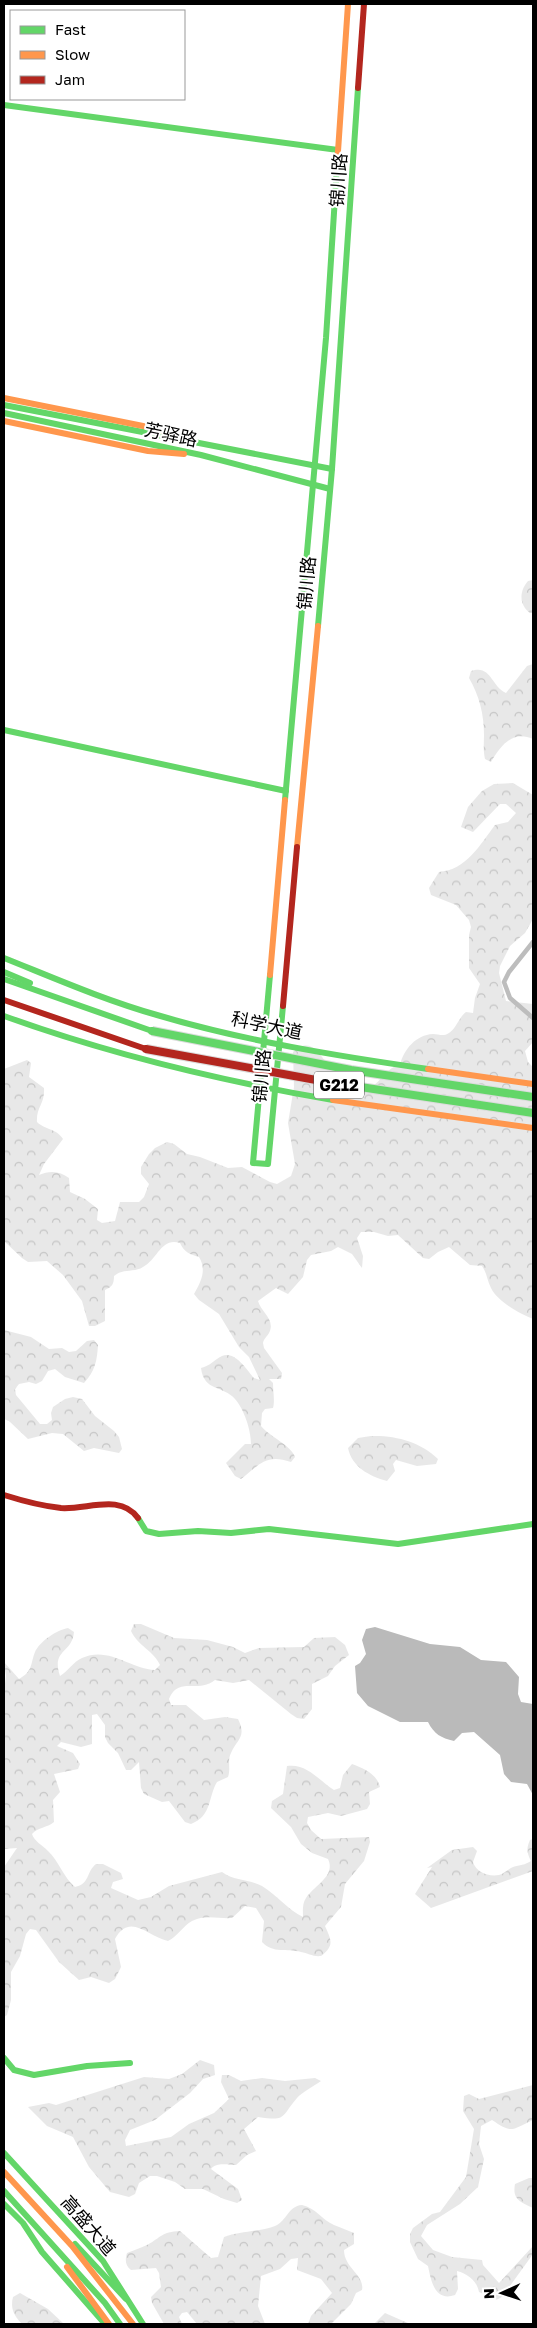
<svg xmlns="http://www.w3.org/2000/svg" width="537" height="2328" font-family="'Golos Text','Noto Sans SC',sans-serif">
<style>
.forest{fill:url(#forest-crowns)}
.water{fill:#bababa}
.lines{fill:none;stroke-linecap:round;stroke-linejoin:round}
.street{stroke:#bdbdbd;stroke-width:4.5}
.fast{stroke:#63d668;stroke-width:6}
.slow{stroke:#ff974d;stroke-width:6}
.jam{stroke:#b3261e;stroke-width:6}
.fast-bridge-casing{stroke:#dbdbdb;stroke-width:10;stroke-linecap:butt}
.jam-bridge-casing{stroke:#dbdbdb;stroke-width:10;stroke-linecap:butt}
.fast-bridge{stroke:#63d668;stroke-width:8}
.jam-bridge{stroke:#b3261e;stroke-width:8}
.labels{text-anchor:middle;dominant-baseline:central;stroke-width:4;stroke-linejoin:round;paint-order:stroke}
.shield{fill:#fff;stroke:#4c4c4c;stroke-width:1}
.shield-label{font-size:16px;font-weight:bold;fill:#000}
.street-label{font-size:18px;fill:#000;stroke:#fff}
</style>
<defs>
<pattern id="forest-crowns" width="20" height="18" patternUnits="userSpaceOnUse" patternTransform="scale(1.25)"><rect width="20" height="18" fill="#e8e8e8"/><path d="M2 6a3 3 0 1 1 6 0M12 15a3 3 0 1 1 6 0" fill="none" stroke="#c5c5c5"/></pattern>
</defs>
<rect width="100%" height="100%" fill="#fff"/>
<g class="forest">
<path d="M533,580V613H530C519,605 519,591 528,581Z"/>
<path d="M533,664V739C513,730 501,745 491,762L485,759C483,750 484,743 484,735C484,714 479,695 469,678L471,671C491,664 491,686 506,693L527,666Z"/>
<path d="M513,783L533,795V919L525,933L510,946L500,966L499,973L506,1001L533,1004V1042L525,1051L528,1062L533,1067V1319C520,1314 497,1301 491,1288C487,1280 487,1273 482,1266L470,1265L449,1247L438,1252L429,1259L423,1258L398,1235L388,1236L374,1232H361L357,1238L363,1256L362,1268L352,1254L338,1247L331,1251L311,1255L307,1260L303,1277L288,1294L276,1288L258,1301C261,1312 276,1320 269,1333C267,1337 264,1338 263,1343L264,1348L282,1373L281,1379H269L273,1383C273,1391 275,1401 273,1408L265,1409L262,1413L261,1426C270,1437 291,1445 295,1457L291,1462C266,1453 259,1465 241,1479L235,1476L226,1463L245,1444H251C251,1430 244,1409 235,1399C223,1385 204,1392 201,1368C210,1366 214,1360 222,1356C235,1350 247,1370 254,1378L260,1380L249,1357L239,1347L219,1314L199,1300L194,1294C201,1282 207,1270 199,1257C189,1254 184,1252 180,1243C161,1237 158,1259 143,1267C134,1273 123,1268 114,1276C114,1284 112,1287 105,1290V1321L95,1326H89L82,1301L63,1275L47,1261L28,1262L22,1258L4,1241V1069L27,1060L31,1063L29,1077L44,1088C45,1104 36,1107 37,1122C45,1130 56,1128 63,1139L44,1164L39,1175C50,1170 60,1171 69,1178L70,1192L85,1199L98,1209L97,1220L102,1223L115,1221L120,1202H139L144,1197L149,1184L141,1174V1167L149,1154L155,1148L167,1142L174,1144L187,1154L200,1157L228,1168L242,1167L270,1182L277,1184L291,1176L295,1164L288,1123L294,1087L293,1052C316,1030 326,1069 338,1080C345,1087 360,1087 369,1089C381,1082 387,1067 400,1065C404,1049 416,1035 433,1034C439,1034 443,1037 449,1033C456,1029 459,1017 466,1012L473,1013L475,998L480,984L469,968V935L471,927L469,920L456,905L431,895L429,888L439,872C466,870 480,845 495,825L508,822L516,813L506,804H500L473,832L461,827L468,807L482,791L494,784Z"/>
<path d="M4,1330L31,1337L49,1349L62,1348L69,1352L76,1351L87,1341L94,1340L98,1345C97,1361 95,1371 84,1383L65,1377L55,1369L48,1371L42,1381L36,1384L29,1382L19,1384L15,1389L16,1395L40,1424H47L52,1420L51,1413L53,1407L65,1399L73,1397L82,1399L95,1416L114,1431L119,1437L122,1449L119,1453L94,1448L84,1451L63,1434L52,1433L28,1439L9,1421L4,1419Z"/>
<path d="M371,1436C395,1435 421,1442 438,1459L436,1464L417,1466L396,1460L393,1464L395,1471L387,1481C369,1476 352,1467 348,1448L358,1438Z"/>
<path d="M134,1624H141L174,1638L207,1640L233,1647L245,1653L259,1648L304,1647L314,1638L335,1637L345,1645L349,1655L335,1666L328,1676L312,1684V1709L304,1719L297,1718L291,1714L249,1680L233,1683L215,1680C197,1694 179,1676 169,1699L171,1705H186L204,1720L225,1717L238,1719C247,1737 237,1739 231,1753C227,1760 231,1769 228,1777L217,1782C208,1797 212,1816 191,1824L185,1822L169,1801L162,1802L144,1794L141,1788L139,1762L131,1770H126L118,1753L108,1743L105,1737V1725L97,1714L92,1715V1744L81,1747L61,1742L57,1746L73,1753L80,1764L78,1769L54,1774L60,1792L53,1800L54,1822C47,1828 38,1827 32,1834C34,1841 42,1845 48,1851C59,1861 63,1877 75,1887C90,1884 86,1872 96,1864H103L121,1873L123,1879L113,1882L111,1888L138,1900L151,1897L169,1886L222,1872C234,1881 249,1879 262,1886C277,1895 288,1910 303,1917C303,1911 302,1904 306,1898C315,1885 336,1876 328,1859L312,1853L301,1844L291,1827L271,1808L272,1801L283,1794L287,1766C307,1763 318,1780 334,1790L340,1788L343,1775L352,1764C363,1768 377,1774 380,1787L369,1792L370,1804L367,1809L341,1816L328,1813L308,1817L307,1823L311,1830L321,1839L369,1837L370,1842L364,1861L345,1884L341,1907L325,1926C331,1940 335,1945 321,1956C313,1957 308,1953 301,1952C287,1948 273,1954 262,1942L264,1921L256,1908L245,1906L232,1918C219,1919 205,1914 192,1921C183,1926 178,1936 168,1941C148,1937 130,1912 115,1939L121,1967L115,1979L109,1983L91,1977L79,1980L59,1962L36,1930L30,1929L26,1934L20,1956L11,1972V2000L7,2015L4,2017V1867L17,1848L4,1849V1691L6,1676L4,1662L19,1679C33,1671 30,1665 35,1652C40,1641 57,1630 68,1628L74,1632C72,1654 51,1649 60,1676C68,1671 73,1662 82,1658C109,1646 130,1669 155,1670L160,1665C154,1651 138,1646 131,1631Z"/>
<path d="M533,1839V1871L431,1908L415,1894L432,1867L427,1868L452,1850L473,1847L477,1851L473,1862C476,1872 488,1877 499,1875C504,1874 508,1869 513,1867C520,1865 525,1865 531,1861C527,1853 526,1849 530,1840Z"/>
<path d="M200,2060L214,2065L215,2075L203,2079L190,2093L155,2120L130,2130L125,2140L126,2146L171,2137L189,2124L214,2113L229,2099L221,2082L222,2075H229L241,2081L262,2078L285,2081L315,2078L321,2081C314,2086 301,2093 297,2098C280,2118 287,2121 258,2117L244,2129L256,2151L247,2155L236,2165C226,2165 217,2162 211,2169L238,2189L242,2200L237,2203L224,2199L203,2189H185L175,2182L157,2176H150L139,2183L135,2194L129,2197L110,2192L89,2167L73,2137L47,2126L28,2107L49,2103L56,2105L144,2077L169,2079L182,2074Z"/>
<path d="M533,2085V2120C511,2130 513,2134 492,2120L481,2126L479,2144L484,2159L478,2187L460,2204L427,2225L421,2236L433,2250L452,2257L482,2260L483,2265L499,2283L533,2246V2254L502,2297L496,2300L479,2292C477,2281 468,2274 457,2271L458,2289L455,2295C435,2302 431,2281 428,2266L418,2259L410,2242V2234L413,2228L432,2214L440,2212L466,2177L474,2129L463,2111L464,2096L469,2094L479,2099Z"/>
<path d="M529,2178H533V2208C521,2202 512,2200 515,2184Z"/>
<path d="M302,2205C316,2208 322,2220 334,2225C341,2228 347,2230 354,2233V2244L344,2250C344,2268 365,2275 362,2290L356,2293L351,2304L331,2324H308L311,2316L332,2293L321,2279L297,2270L298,2258L291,2259L280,2269L261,2276L258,2306L265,2324H197L187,2312L182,2313L179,2317L182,2324H164L152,2303L151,2297L161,2287L159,2273L156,2268L131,2270C125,2265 125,2260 127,2253C134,2250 141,2248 147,2245C162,2237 161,2232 180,2231L211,2258L218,2257L224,2237C240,2231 259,2232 275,2226C287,2221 288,2206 302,2205Z"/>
<path d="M20,2293L48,2309L64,2324H22C14,2316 10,2308 13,2297Z"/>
<path d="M385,2313L410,2324H374Z"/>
</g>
<path class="water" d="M375,1627L430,1644L460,1647L481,1660L506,1662L519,1677L518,1694L521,1702L533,1704V1795L527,1784L511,1782L504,1774L500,1755L474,1732L462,1733L454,1741C441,1738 434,1734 428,1722H400L368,1706L357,1693L355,1666L360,1663L366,1654L362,1640L366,1629Z"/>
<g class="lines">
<path class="street" d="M533,942L509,972L504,982L510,998L533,1018"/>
<g class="fast">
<path d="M4,105L338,150"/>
<path d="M4,405L332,469"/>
<path d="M4,413L201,455L330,489"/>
<path d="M318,626L332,469L358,88"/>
<path d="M4,730L286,791"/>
<path d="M285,800L326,338L337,166"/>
<path d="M4,958C54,978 104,1000 157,1015C245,1041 337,1056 428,1069"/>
<path d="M4,972L30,983"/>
<path d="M270,975L253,1163L268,1164L283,1006"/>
<path d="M4,979L152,1031"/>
<path d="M4,1016C112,1055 221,1081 333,1100"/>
<path d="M138,1518L146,1531L159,1534L198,1531L231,1533L269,1529L398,1544L533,1524"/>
<path d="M4,2058L14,2070L34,2075L87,2066L130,2063"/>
<path d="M4,2153L103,2261L143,2324"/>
<path d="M4,2191L105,2303L120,2324"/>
<path d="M4,2204L23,2223L42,2252L105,2324"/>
<path d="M75,2244L126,2299"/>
</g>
<g class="slow">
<path d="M337,166L348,4"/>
<path d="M4,398L153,428L179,437"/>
<path d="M4,421L148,451L184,454"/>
<path d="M297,847L318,626"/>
<path d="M270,975L285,800"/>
<path d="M428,1069L533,1084"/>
<path d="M333,1100L533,1128"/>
<path d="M4,2172L72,2246L133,2324"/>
<path d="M67,2267L109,2324"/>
</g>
<g class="jam">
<path d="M358,88L364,4"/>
<path d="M4,1000L146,1049"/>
<path d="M283,1006L297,847"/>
<path d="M4,1495C23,1501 42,1506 61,1508C87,1510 120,1493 138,1518"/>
</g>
<defs>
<g id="fast-bridge">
<path d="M152,1031L351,1070L533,1097"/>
<path d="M327,1082L533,1113"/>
</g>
<path id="jam-bridge" d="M146,1049L327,1082"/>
</defs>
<use href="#fast-bridge" class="fast-bridge-casing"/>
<use href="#jam-bridge" class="jam-bridge-casing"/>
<use href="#fast-bridge" class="fast-bridge"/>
<use href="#jam-bridge" class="jam-bridge"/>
</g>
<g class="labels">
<rect class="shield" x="314" y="1071.5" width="50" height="27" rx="4"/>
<g class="shield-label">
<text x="339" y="1085">G212</text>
</g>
<g class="street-label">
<text transform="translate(338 180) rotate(-86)">锦川路</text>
<text transform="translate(171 434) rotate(12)">芳驿路</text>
<text transform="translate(306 583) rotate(-85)">锦川路</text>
<text transform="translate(267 1025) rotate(12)">科学大道</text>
<text transform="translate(261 1076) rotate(-85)">锦川路</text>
<text transform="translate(89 2225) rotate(49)">高盛大道</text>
</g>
</g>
<rect width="537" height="2328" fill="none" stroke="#000000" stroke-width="10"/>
<rect x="10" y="10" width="175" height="90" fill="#ffffff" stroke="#999999"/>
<rect x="20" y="26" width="25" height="8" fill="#63d668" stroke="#999999"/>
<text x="55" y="35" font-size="15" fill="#000000">Fast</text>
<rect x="20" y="51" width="25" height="8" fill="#ff974d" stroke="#999999"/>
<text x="55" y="60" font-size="15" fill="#000000">Slow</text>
<rect x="20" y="76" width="25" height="8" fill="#b3261e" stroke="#999999"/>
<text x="55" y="85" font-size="15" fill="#000000">Jam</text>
<g transform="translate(502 2293) rotate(267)" stroke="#ffffff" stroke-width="4" paint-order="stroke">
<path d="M0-4L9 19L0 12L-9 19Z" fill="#000000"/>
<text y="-8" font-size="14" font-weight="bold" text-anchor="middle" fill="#000000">N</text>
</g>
</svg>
